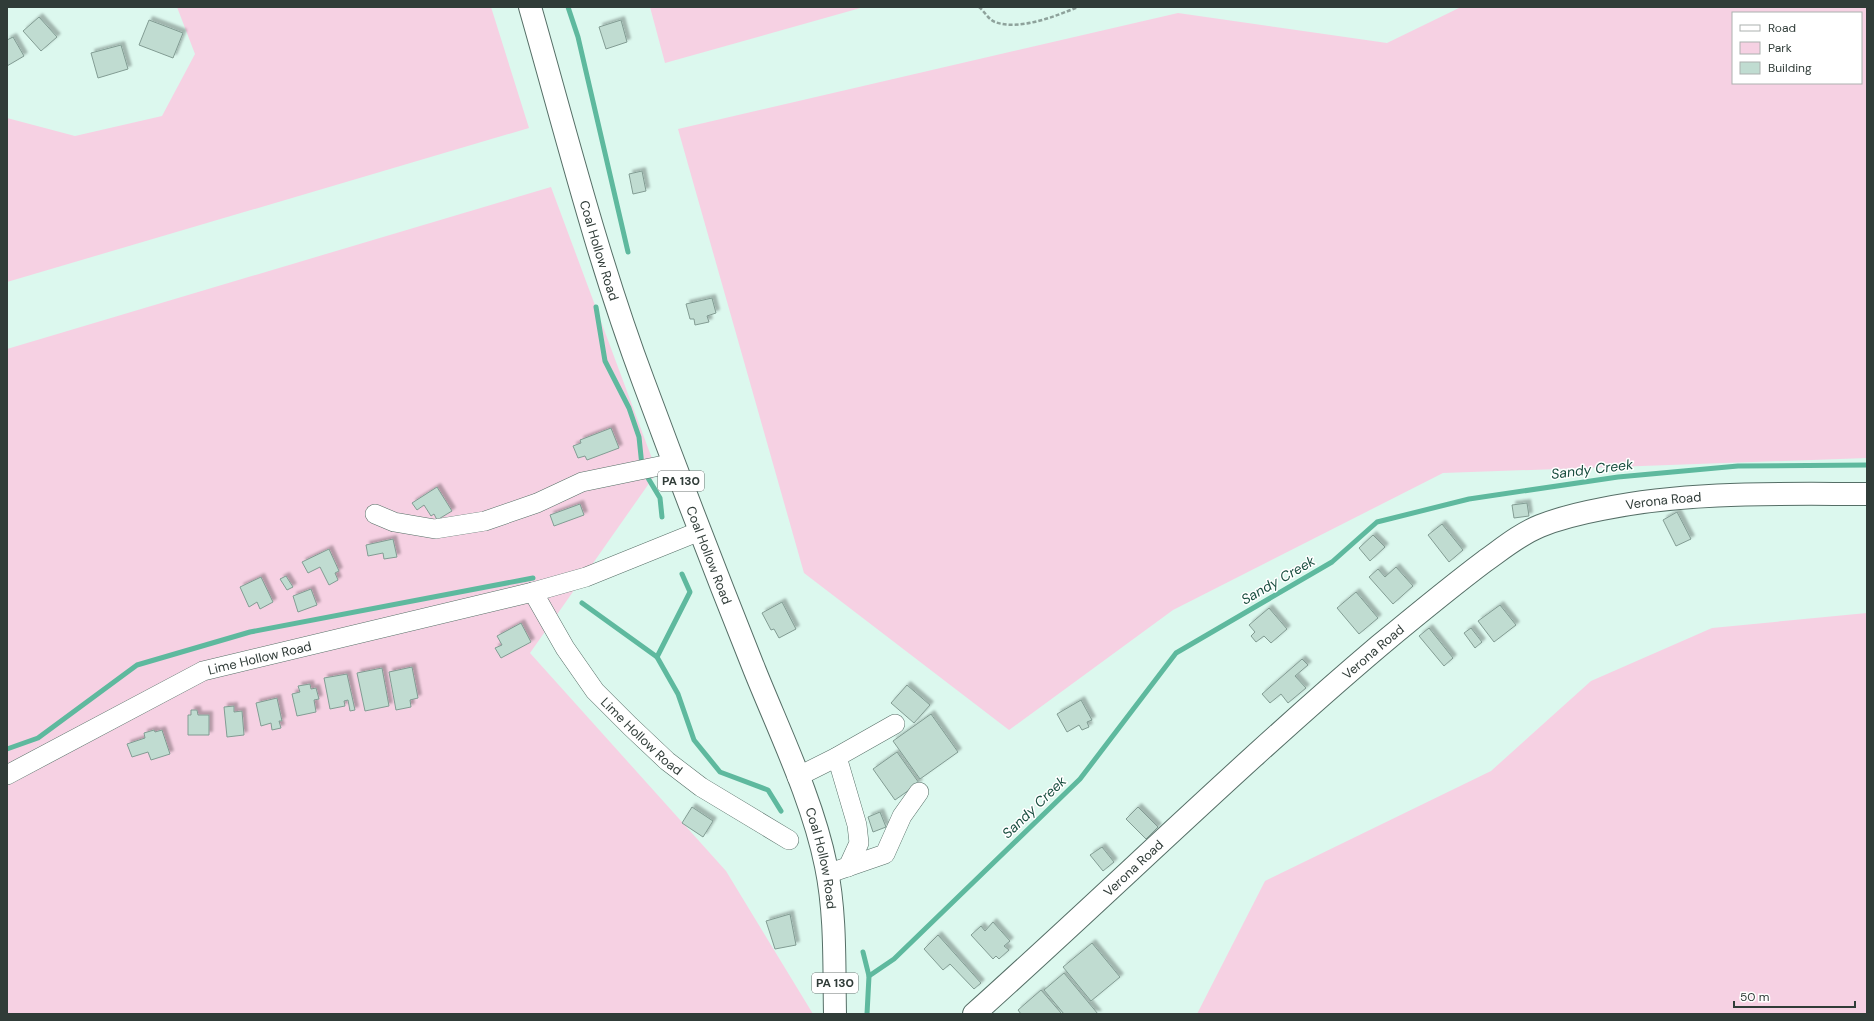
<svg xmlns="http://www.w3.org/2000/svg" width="1874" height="1021" font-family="'DM Sans',sans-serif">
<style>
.green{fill:#f6d1e3;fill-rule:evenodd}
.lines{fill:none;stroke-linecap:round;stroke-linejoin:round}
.stream{stroke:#5eb99e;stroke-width:5}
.building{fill:#c0dcd1;stroke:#829c93;filter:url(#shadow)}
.minor-casing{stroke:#556e66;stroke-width:20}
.major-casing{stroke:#556e66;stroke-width:24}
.path{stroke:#8ea29b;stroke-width:2.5;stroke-dasharray:4 2;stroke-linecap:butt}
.minor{stroke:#fff;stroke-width:19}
.major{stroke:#fff;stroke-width:22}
.labels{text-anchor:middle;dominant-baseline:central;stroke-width:3;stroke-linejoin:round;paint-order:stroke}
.shield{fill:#fff;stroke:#6e7674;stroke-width:1}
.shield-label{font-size:12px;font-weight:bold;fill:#303c38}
.street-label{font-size:13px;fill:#303c38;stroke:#fff}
.water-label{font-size:14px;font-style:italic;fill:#194e3f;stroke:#fff}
</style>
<defs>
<filter id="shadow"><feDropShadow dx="3.5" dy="-3.5" stdDeviation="1" flood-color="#0004"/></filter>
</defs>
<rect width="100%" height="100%" fill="#dcf8ee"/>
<g class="green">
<path d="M177,7H491L529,128L7,282V118L75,136L162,116L195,54Z"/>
<path d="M650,7H864L665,63Z"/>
<path d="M1461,7H1867V458L1443,473L1173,610L1009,730L804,573L678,129L1178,13L1387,43ZM1733,13H1861V83H1733Z"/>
<path d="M551,187L657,472L530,653L726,871L813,1014H7V349Z"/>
<path d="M1867,613V1014H1197L1265,881L1491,771L1591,681L1712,628Z"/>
</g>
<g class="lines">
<g class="stream">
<path d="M568,7L578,37L628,252"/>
<path d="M596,307L605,361L629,408L639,437L642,466"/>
<path d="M645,473L660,498L662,517"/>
<path d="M582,603L657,657L678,694L694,740L720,772L768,790L781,811"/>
<path d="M657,657L690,592L682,574"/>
<path d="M7,749L38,738L137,665L250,632L533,578"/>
<path d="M863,952L869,976"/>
<path d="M867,1014L869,976L894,959L1080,779L1176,653L1332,562L1377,522L1469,499L1618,477L1738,466L1867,465"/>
</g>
</g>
<g class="building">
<path d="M39,17L57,37L41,51L23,31Z"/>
<path d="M149,20L183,33L173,58L139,45Z"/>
<path d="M621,20L627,42L606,49L599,27Z"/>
<path d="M13,37L24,56L7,66V40Z"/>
<path d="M121,45L128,69L98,78L91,53Z"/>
<path d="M642,171L646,191L633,194L629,174Z"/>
<path d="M712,298L716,313L707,316L709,322L695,325L694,319H690L686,304Z"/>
<path d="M611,428L619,448L587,460L585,456L578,458L573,446L581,443L580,440Z"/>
<path d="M437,487L452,511L437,520L434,514L431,516L424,505L417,510L412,503Z"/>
<path d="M1527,503L1529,516L1514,518L1512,505Z"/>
<path d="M580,504L584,515L554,526L550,515Z"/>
<path d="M1677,512L1691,539L1676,546L1663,520Z"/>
<path d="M1442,524L1463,550L1449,562L1428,535Z"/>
<path d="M1373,535L1385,547L1370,561L1359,548Z"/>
<path d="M393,539L397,557L384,559L383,553L368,556L366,545Z"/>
<path d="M329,549L339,571L335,573L338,580L329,585L320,567L308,573L302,562Z"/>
<path d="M1396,567L1413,586L1393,604L1369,577L1378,569L1385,577Z"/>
<path d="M286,576L293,587L287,590L280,579Z"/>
<path d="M261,577L273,602L260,609L257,602L249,607L240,587Z"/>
<path d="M311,589L317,605L298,612L293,596Z"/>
<path d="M1356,592L1378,618L1359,634L1337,608Z"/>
<path d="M782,602L796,629L779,638L774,629L771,630L762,613Z"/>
<path d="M1500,605L1516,625L1494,642L1478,621Z"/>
<path d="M1269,608L1287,629L1271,643L1264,636L1256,642L1251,636L1255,632L1249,625Z"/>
<path d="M521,623L531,642L501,658L495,648L502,645L497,636Z"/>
<path d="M1429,628L1453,658L1444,666L1419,636Z"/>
<path d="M1471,628L1482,642L1475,648L1464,633Z"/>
<path d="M1302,659L1308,665L1295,676L1306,688L1288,703L1281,694L1270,703L1262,694Z"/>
<path d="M412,667L418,698L410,700L411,707L396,710L389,672Z"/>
<path d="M382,668L389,706L365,711L357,673Z"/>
<path d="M347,674L355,710L350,711L348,700L344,701L345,706L330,709L324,678Z"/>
<path d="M310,684L311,689L316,688L319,699L314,700L316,712L297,716L292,694L300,692L298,686Z"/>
<path d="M907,685L930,705L914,723L891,703Z"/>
<path d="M277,698L282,721H279L281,728L272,730L271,723L261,726L256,703Z"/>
<path d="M1081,700L1092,720L1087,722L1089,727L1082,730L1079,725L1067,732L1057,714Z"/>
<path d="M234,706V712L242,711L244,735L227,737L224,707Z"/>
<path d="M191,710H197L198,715H209V735H188V715H191Z"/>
<path d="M931,714L958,752L920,779L893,741Z"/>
<path d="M154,730L155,732L162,730L170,754L151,760L148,752L132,757L127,744L145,738L144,733Z"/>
<path d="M897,752L919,783L895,800L873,769Z"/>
<path d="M692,807L713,821L703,837L682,823Z"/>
<path d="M1138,807L1158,827L1146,839L1126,819Z"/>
<path d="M880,812L886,827L873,832L868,817Z"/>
<path d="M1102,847L1114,862L1103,871L1090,855Z"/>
<path d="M790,914L796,945L775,949L766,921Z"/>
<path d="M993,922L1010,941L1004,946L1009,950L999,959L996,956L993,959L971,935L981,926L985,931Z"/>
<path d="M938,935L981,983L974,989L950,964L943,970L924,949Z"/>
<path d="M1092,943L1120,977L1091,1001L1063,967Z"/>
<path d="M1064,973L1098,1014H1064L1044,990Z"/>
<path d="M1041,990L1062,1014H1021L1018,1010Z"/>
</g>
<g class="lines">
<defs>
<g id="minor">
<path d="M375,514L394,522L435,529L485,521L537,503L582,482L674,463"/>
<path id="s1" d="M533,592L565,648L595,691L630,726L667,761L701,787L789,840"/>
<path d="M837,757L857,825L859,843L848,867"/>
<path id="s2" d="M7,775L203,671L533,592L586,577L700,531"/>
<path d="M797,777L835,758L895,724"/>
<path d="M827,874L885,854L902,816L919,792"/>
</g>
<g id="major">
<path id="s3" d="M530,7C566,133 598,261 644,383C680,480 717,576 755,671C780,733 813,801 826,866C836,914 834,965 835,1014"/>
<path id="s4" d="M974,1014C1110,892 1240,764 1379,646C1414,617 1449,588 1485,561C1502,549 1520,534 1540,526C1560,518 1581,513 1602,509C1689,491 1779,494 1867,494"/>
</g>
</defs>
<use href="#minor" class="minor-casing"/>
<use href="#major" class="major-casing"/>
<path class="path" d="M979,7C984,11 989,20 995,22C1019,31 1056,16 1078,7"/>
<use href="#minor" class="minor"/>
<use href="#major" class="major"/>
</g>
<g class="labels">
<g class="shield">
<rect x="658" y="471" width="46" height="20" rx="3"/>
<rect x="812" y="973" width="46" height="20" rx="3"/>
</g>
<g class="shield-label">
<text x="681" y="481">PA 130</text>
<text x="835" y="983">PA 130</text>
</g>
<g class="street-label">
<text stroke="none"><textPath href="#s3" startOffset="253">Coal Hollow Road</textPath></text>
<text stroke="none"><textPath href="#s4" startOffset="875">Verona Road</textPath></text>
<text stroke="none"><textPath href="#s3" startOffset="577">Coal Hollow Road</textPath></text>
<text stroke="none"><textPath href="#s4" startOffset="539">Verona Road</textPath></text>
<text stroke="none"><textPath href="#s2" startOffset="280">Lime Hollow Road</textPath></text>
<text stroke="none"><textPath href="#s1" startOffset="182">Lime Hollow Road</textPath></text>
<text stroke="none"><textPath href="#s3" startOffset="901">Coal Hollow Road</textPath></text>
<text stroke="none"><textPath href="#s4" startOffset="216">Verona Road</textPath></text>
</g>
<g class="water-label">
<text transform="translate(1592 469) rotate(-7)">Sandy Creek</text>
<text transform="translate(1278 580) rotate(-30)">Sandy Creek</text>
<text transform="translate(1034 807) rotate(-44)">Sandy Creek</text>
</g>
</g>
<rect width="1874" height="1021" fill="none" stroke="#303c38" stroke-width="16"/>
<rect x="1732" y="12" width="130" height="72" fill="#ffffff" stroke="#acb1af"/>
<rect x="1740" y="25" width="20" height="6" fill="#ffffff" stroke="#acb1af"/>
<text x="1768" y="32" font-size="12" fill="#303c38">Road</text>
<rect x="1740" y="42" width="20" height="12" fill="#f6d1e3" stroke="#acb1af"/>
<text x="1768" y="52" font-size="12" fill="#303c38">Park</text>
<rect x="1740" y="62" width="20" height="12" fill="#c0dcd1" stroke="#acb1af"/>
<text x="1768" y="72" font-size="12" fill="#303c38">Building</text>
<path d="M1734 1001v6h121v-6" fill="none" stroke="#303c38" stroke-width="2"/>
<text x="1740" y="1001" font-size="12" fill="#303c38" stroke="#ffffff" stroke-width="3" paint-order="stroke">50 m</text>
</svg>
